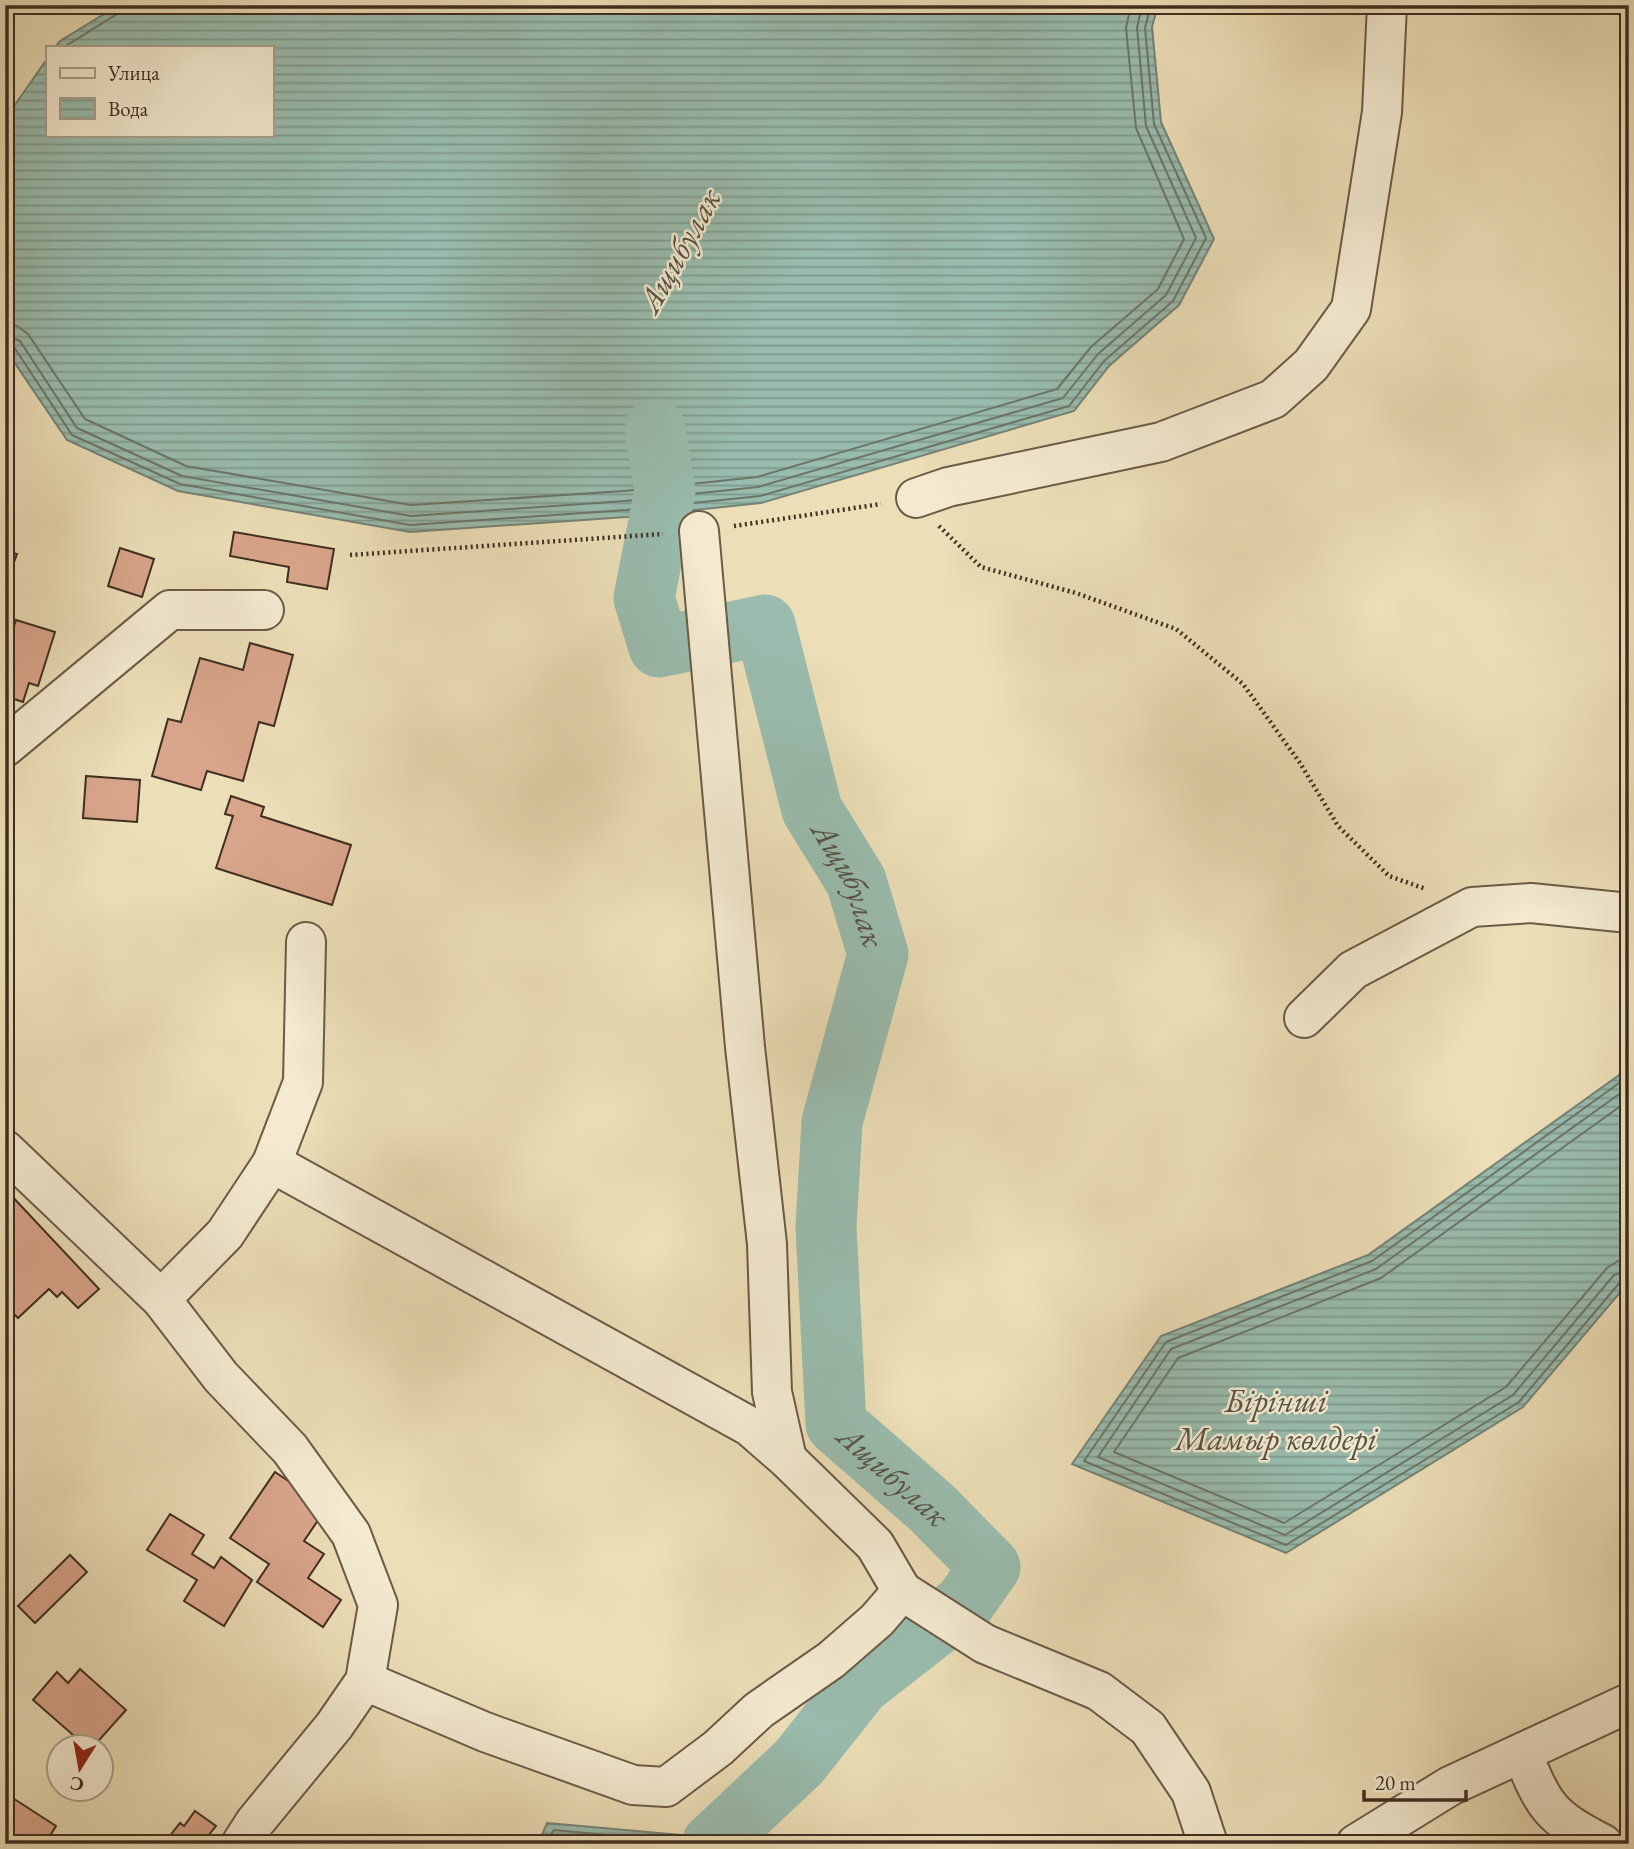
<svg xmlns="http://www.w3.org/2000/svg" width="1634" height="1849" font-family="'EB Garamond',serif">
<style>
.water{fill:url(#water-rules);stroke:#758376;stroke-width:2}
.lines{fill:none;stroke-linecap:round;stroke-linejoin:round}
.shore{stroke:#6c7568;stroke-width:2}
.river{stroke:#99bcae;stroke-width:61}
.building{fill:#d9a58a;stroke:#3f2e21;stroke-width:2}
.minor-casing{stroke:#6a5a46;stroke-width:42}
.path{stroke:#3f2e21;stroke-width:4.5;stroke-dasharray:2 3.5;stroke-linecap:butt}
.minor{stroke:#f3ead0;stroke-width:38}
.labels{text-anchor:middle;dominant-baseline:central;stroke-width:5;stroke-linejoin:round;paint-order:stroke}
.water-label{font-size:33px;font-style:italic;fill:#565244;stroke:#f3ead0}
</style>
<defs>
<pattern id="water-rules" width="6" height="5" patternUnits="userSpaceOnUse" patternTransform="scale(1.75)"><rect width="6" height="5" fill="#99bcae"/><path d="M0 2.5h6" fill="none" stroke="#7e998d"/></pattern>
</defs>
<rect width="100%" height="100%" fill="#ecdeb7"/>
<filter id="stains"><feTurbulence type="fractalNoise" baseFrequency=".00286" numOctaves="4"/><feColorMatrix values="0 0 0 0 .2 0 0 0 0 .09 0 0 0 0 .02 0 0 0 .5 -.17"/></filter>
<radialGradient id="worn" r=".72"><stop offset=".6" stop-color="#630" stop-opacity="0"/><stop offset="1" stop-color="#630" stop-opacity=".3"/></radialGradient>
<g class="water">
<path d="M119,5H1158L1152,27L1161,122L1214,239L1179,305L1109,366L1074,411L761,503L627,517L410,532L178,491L67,440L10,356L5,338V119L47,59V135H271V47H55L60,41Z"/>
<path d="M1629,1068V1282L1523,1407L1286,1553L1072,1464L1161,1336L1368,1255Z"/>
<path d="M547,1823L703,1837L711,1844H538Z"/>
</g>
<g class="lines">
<g class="shore">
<path d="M64,47L117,14L121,5"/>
<path d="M5,324L17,326L28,334L85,419L186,466L411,505L624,491L757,477L1057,389L1091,347L1158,289L1184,239L1136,128L1126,28L1131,5"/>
<path d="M5,335L20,341L77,428L182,476L411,516L625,501L758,487L1063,398L1098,354L1166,295L1196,238L1146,126L1137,28L1142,5"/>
<path d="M5,344L14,347L72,435L180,484L410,525L626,510L760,496L1069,406L1104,361L1173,301L1206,238L1154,124L1145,28L1151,5"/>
<path d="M1629,1076L1372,1261L1166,1342L1084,1461L1286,1545L1519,1402L1621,1281L1629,1279"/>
<path d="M1629,1087L1376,1269L1171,1349L1098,1457L1285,1535L1513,1395L1614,1275L1629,1270"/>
<path d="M1629,1100L1381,1278L1178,1358L1114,1452L1284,1523L1506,1387L1607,1268L1618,1261L1629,1259"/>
<path d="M545,1844L554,1830L700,1844"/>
</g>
<path class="river" id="s1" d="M655,429L665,491L644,598L659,647L765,625L812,810L856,881L878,954L832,1122L826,1227L836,1424L932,1508L990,1567L964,1604L860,1685L799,1762L712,1844"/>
</g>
<g class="building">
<path d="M234,532L334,549L327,589L287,582L289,567L230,556Z"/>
<path d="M120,548L154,559L142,597L108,586Z"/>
<path d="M5,550L17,554L5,586Z"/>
<path d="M16,620L55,632L38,686L29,683L23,702L5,696V654Z"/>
<path d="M250,643L293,655L274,726L259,722L243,781L207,771L201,790L152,776L168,719L181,722L200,658L243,670Z"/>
<path d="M86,776L140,780L137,822L83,818Z"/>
<path d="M231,796L264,807L261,816L351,845L332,905L216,868L233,816L225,814Z"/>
<path d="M8,1192L99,1289L78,1308L62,1292L57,1297L49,1289L18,1318L5,1305V1194Z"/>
<path d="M275,1472L327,1507L304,1541L324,1554L308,1578L341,1600L323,1627L257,1582L269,1564L230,1538Z"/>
<path d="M170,1514L204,1535L192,1554L214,1568L221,1557L252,1580L224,1626L184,1601L197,1580L147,1550Z"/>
<path d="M70,1555L87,1572L35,1623L18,1606Z"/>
<path d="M80,1669L126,1710L92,1748H88L33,1700L57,1672L68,1683Z"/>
<path d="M5,1793L56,1826L46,1842L39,1838L35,1844H24L11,1836L5,1844Z"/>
<path d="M195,1811L216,1826L204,1841L209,1844H178L169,1837L180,1823L184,1826Z"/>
</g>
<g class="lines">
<defs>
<g id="minor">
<path d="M916,498L948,487L1161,442L1273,399L1311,365L1351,309L1382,112L1387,5"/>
<path d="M699,531L745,1047L767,1244L772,1392L787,1459"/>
<path d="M5,747L170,610H264"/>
<path d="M1304,1018L1353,970L1472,907L1531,903L1629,913"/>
<path d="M5,1150L161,1299L221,1377L290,1449L351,1534L378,1605L365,1681L334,1726L255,1822L241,1844"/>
<path d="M272,1163L749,1426L787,1459L875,1545L902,1591L985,1644L1099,1691L1148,1728L1191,1792L1208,1844"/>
<path d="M161,1299L225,1234L272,1163L303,1082L306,942"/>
<path d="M365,1681L485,1732L633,1785L666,1787L718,1748L759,1710L831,1660L877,1620L902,1591"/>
<path d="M1522,1753C1545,1808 1549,1816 1603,1844"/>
<path d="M1356,1844L1450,1786L1629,1703"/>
</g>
</defs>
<use href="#minor" class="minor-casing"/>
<g class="path">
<path d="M734,526L881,504"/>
<path d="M939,526L981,567L1076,593L1176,629L1243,684L1300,763L1338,826L1389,876L1426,889"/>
<path d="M350,555L663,534"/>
</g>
<use href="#minor" class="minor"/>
</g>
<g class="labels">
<g class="water-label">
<text transform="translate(679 250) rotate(-61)">Ащибулак</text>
<text stroke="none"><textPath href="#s1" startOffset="606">Ащибулак</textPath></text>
<text x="1276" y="1400">Бірінші<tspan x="1276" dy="38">Мамыр көлдері</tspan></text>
<text stroke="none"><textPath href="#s1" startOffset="1236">Ащибулак</textPath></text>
</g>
</g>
<rect width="1634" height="1849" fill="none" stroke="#ecdeb7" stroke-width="28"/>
<rect x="7" y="7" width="1620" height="1835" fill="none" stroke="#3f2e21" stroke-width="3.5"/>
<rect x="14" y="14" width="1606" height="1821" fill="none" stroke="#3f2e21" stroke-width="2"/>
<rect x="46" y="46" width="228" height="91" fill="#f3ead0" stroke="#ab9f8a" stroke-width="2"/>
<rect x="60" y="68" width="35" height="10" fill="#f3ead0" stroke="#ab9f8a" stroke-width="2"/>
<text x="108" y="80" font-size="21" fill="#3f2e21">Улица</text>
<rect x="60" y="98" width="35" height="21" fill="url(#water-rules)" stroke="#ab9f8a" stroke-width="2"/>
<text x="108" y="116" font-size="21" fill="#3f2e21">Вода</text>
<g transform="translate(80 1768) rotate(191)"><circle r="33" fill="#f3ead0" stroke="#ab9f8a" stroke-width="2"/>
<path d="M0-5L12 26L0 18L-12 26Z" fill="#8f2418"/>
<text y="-10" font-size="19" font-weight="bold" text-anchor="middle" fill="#3f2e21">С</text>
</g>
<path d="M1364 1790v10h102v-10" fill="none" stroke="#3f2e21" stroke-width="3.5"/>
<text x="1375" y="1790" font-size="21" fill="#3f2e21" stroke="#f3ead0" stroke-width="5" paint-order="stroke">20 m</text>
<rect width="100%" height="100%" filter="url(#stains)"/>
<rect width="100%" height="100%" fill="url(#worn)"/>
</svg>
